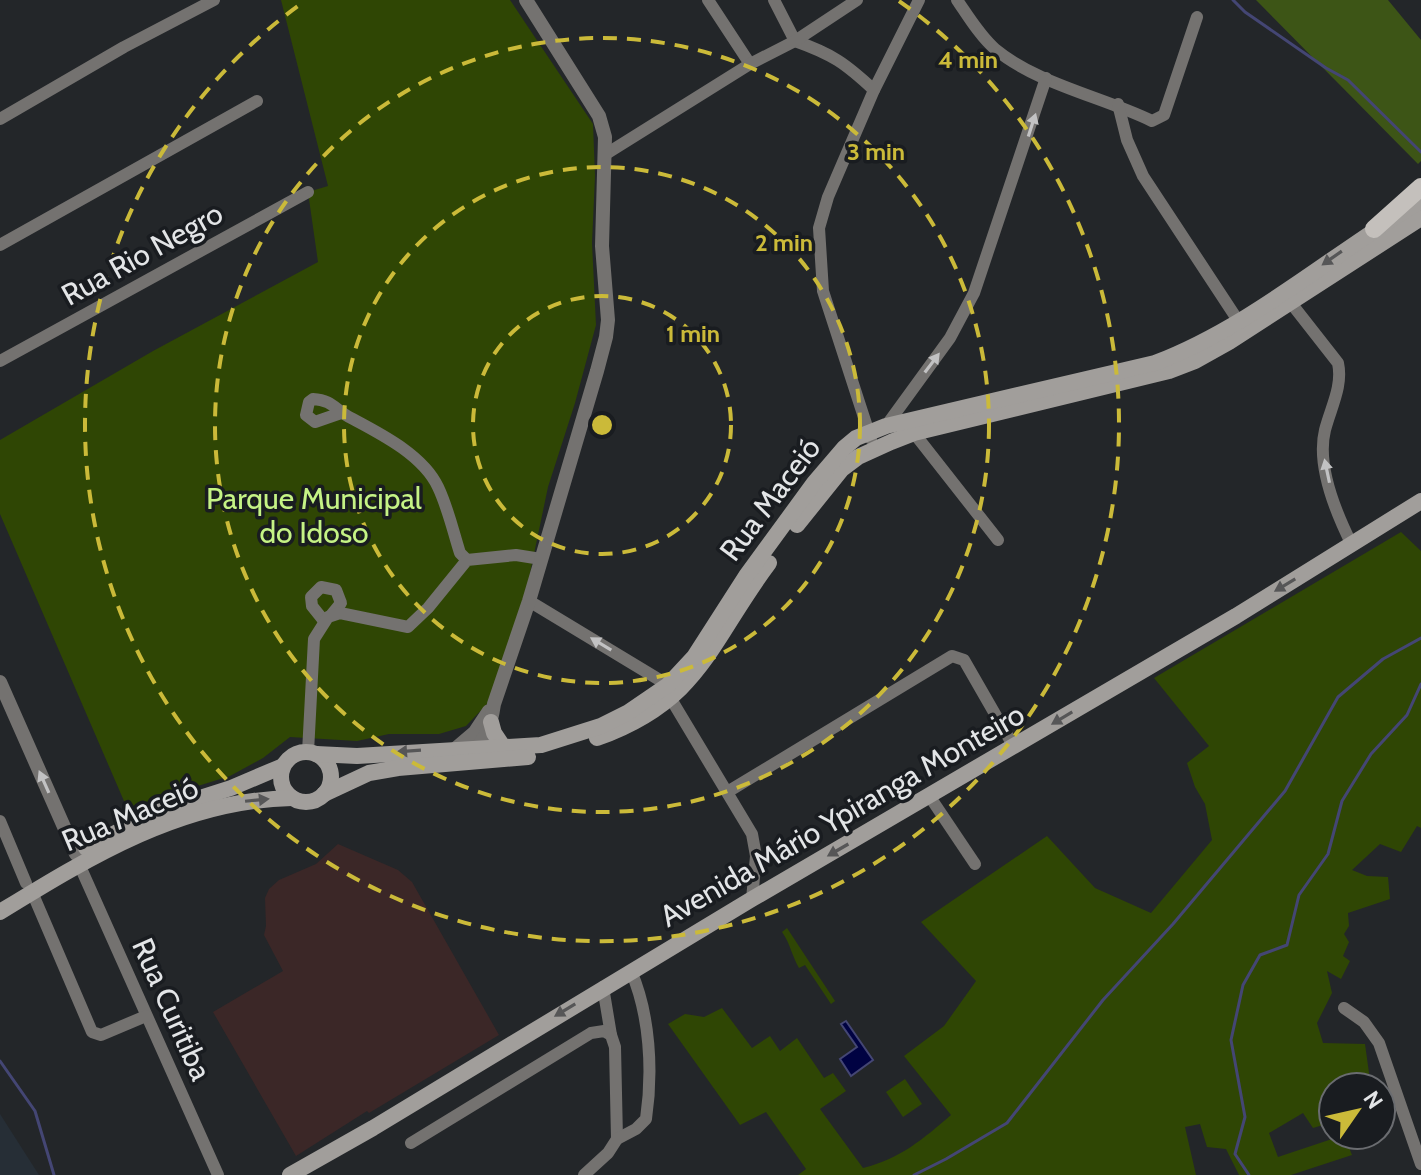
<svg xmlns="http://www.w3.org/2000/svg" width="1421" height="1175" font-family="Cabin,sans-serif">
<style>
.built{fill:#262e36}
.medical{fill:#3b2727}
.green{fill:#2f4604}
.forest{fill:#3d5516}
.water{fill:#000242;stroke:#444674;stroke-width:2}
.lines{fill:none;stroke-linecap:round;stroke-linejoin:round}
.stream{stroke:#444674;stroke-width:3}
.minor{stroke:#747270;stroke-width:12}
.tertiary{stroke:#747270;stroke-width:14}
.secondary{stroke:#a19e9b;stroke-width:16}
.primary{stroke:#c4c0bc;stroke-width:18}
.oneway{fill:#c2c2c3}
.oneway2{fill:#565657}
.ring{fill:none;stroke:#cbba39;stroke-width:4;stroke-dasharray:14 10}
.labels{text-anchor:middle;dominant-baseline:central;stroke-width:7;stroke-linejoin:round;paint-order:stroke}
.street-label{font-size:30px;fill:#e3e5e7;stroke:#191c20}
.park-label{font-size:30px;fill:#c5f385;stroke:#191c20}
.centre{fill:#cbba39;stroke:#191c20;stroke-width:4}
.ring-label{font-size:24px;text-anchor:middle;font-weight:bold;fill:#cbba39;stroke:#191c20;stroke-width:7;stroke-linejoin:round;paint-order:stroke}
</style>
<rect width="100%" height="100%" fill="#232629"/>
<path class="built" d="M0,1114L39,1175H0Z"/>
<path class="medical" d="M338,844L398,870L412,882L499,1035L369,1113L367,1111L296,1156L213,1012L283,971L264,935L266,926L265,898L269,889L279,880L316,864Z"/>
<g class="green">
<path d="M281,0H510L593,124L595,176L592,243L596,325L575,403L548,487L521,616L488,703L466,726L439,734H389L357,741L290,737L263,758L230,776L127,808L0,514V440L153,351L318,262L308,192L328,186Z"/>
<path d="M1401,532L1421,551V828L1417,826L1401,852L1380,844L1352,870L1367,876L1388,877L1390,899L1348,913L1349,926L1344,934L1349,942L1343,956L1350,961L1341,979L1327,971L1332,993L1317,1023L1323,1043L1365,1044L1371,1087H1333V1103L1326,1105L1330,1123L1313,1128L1303,1113L1269,1133L1278,1157L1344,1135L1352,1155L1291,1175H1239L1226,1149L1207,1147L1200,1124L1185,1127L1196,1175H798L806,1169L766,1112L740,1125L668,1024L685,1014L704,1017L722,1008L752,1048L770,1036L780,1051L797,1038L824,1078L833,1073L846,1091L820,1109L863,1168C900,1159 923,1139 951,1115L904,1056L944,1026L976,981L921,922L1047,836L1095,888L1151,913L1212,840L1205,804L1195,787L1187,763L1209,746L1154,678Z"/>
<path d="M787,928L835,1001L831,1004L805,965L799,968C792,956 790,943 782,932Z"/>
<path d="M905,1079L922,1104L903,1117L886,1092Z"/>
</g>
<path class="forest" d="M1256,0H1388L1421,40V161L1418,164Z"/>
<path class="water" d="M846,1021L873,1060L851,1076L840,1059L857,1047L841,1024Z"/>
<g class="lines">
<g class="stream">
<path d="M1233,0L1245,12L1326,68L1348,80L1421,152"/>
<path d="M0,1061L35,1111L54,1175"/>
<path d="M914,1175L946,1159L1007,1123L1103,1000L1173,924L1285,791L1338,697L1383,659L1421,638"/>
<path d="M1249,1175L1235,1154L1245,1117L1231,1040L1243,985L1260,955L1287,945L1299,895L1328,854L1342,801L1371,754L1407,715L1421,684"/>
</g>
<g class="minor">
<path d="M708,0L750,64"/>
<path d="M774,0L795,41C832,54 845,63 874,90"/>
<path d="M957,0C968,16 980,36 995,49C1037,84 1103,97 1152,121L1164,115L1197,17"/>
<path d="M1118,104L1127,140L1143,176L1239,322"/>
<path d="M0,119L124,47L214,0"/>
<path d="M606,154L750,64L795,41L857,0"/>
<path d="M0,245L257,101"/>
<path d="M1291,303L1338,363C1343,386 1331,407 1325,430C1316,466 1336,513 1352,545"/>
<path d="M0,361L308,192"/>
<path d="M341,413L315,422L306,415L309,402L313,399C333,400 335,410 351,418C381,434 423,455 438,487C448,508 453,531 460,553L467,560"/>
<path d="M886,426L950,338L974,293L1046,78"/>
<path d="M914,433L998,540"/>
<path d="M871,439L823,291L819,228L828,197L874,90L919,0"/>
<path d="M529,601L668,685"/>
<path d="M324,621L312,606L311,597L321,587L336,590L341,603L332,614"/>
<path d="M671,699L752,834L756,856L752,899"/>
<path d="M308,752L314,639L328,617L340,613L408,627L428,608L467,560L516,555L541,559"/>
<path d="M729,791L952,656L964,660L1014,747"/>
<path d="M930,797L975,864"/>
<path d="M0,821L26,883"/>
<path d="M79,864L218,1175"/>
<path d="M32,892L92,1032L101,1035L146,1016"/>
<path d="M603,987L611,1035"/>
<path d="M1344,1008L1364,1022L1379,1043L1421,1164"/>
<path d="M411,1143L591,1033L604,1031L611,1035L615,1047L617,1139"/>
<path d="M584,1175L608,1153L617,1139L636,1129L646,1119C653,1071 650,1015 631,971"/>
</g>
<g class="tertiary">
<path d="M0,682L76,854"/>
<path d="M455,749L475,732L489,711"/>
<path d="M471,753C487,740 491,724 494,704L529,601L597,371L606,337L608,320L602,246L605,137L599,116L526,0"/>
</g>
<g class="secondary">
<path d="M797,525L842,469L858,457L891,442L914,433L1169,371L1195,361L1229,342L1421,218"/>
<path d="M491,722L494,733L504,748"/>
<path d="M597,738C701,701 709,643 769,563"/>
<circle cx="306" cy="777" r="25"/>
<path d="M316,754L357,756L541,745L601,726L627,713L668,685L694,657L746,576L814,483L844,448L856,438L886,426L1155,363C1252,326 1332,254 1421,201"/>
<path d="M324,794L369,773L398,768L528,757"/>
<path d="M86,848L159,811L231,788L283,766"/>
<path d="M0,912C91,856 183,800 292,798"/>
<path d="M290,1175L373,1128L752,899L1236,616L1421,501"/>
</g>
<path class="primary" d="M1374,229L1421,187"/>
</g>
<defs><path id="oneway-solid" d="M-6-.8H1V-3.2L6.5 0L1 3.2V.8H-6Z" transform="scale(2)"/></defs>
<g class="oneway">
<use href="#oneway-solid" transform="translate(1032 125) rotate(-72)"/>
<use href="#oneway-solid" transform="translate(932 363) rotate(-53)"/>
<use href="#oneway-solid" transform="translate(1327 471) rotate(-102)"/>
<use href="#oneway-solid" transform="translate(601 644) rotate(-149)"/>
<use href="#oneway-solid" transform="translate(44 782) rotate(-114)"/>
</g>
<g class="oneway2">
<use href="#oneway-solid" transform="translate(1332 258) rotate(145)"/>
<use href="#oneway-solid" transform="translate(1285 585) rotate(149)"/>
<use href="#oneway-solid" transform="translate(1062 718) rotate(149)"/>
<use href="#oneway-solid" transform="translate(409 751) rotate(176)"/>
<use href="#oneway-solid" transform="translate(257 800) rotate(-6)"/>
<use href="#oneway-solid" transform="translate(838 850) rotate(150)"/>
<use href="#oneway-solid" transform="translate(565 1010) rotate(149)"/>
</g>
<g class="ring">
<circle cx="602" cy="425" r="129"/>
<circle cx="602" cy="425" r="258"/>
<circle cx="602" cy="425" r="387"/>
<path d="M899 1A517 517 0 1 1 305 1"/>
</g>
<g class="labels">
<g class="street-label">
<text transform="translate(142 254) rotate(-29)">Rua Rio Negro</text>
<text transform="translate(770 499) rotate(-53)">Rua Maceió</text>
<text transform="translate(130 814) rotate(-23)">Rua Maceió</text>
<text transform="translate(842 815) rotate(-30)">Avenida Mário Ypiranga Monteiro</text>
<text transform="translate(172 1009) rotate(66)">Rua Curitiba</text>
</g>
<g class="park-label">
<text x="314" y="498">Parque Municipal<tspan x="314" dy="34">do Idoso</tspan></text>
</g>
</g>
<circle cx="602" cy="425" r="12" class="centre"/>
<g class="ring-label">
<text x="968" y="68">4 min</text>
<text x="876" y="160">3 min</text>
<text x="784" y="251">2 min</text>
<text x="693" y="342">1 min</text>
</g>
<g transform="translate(1357 1111) rotate(56)"><circle r="38" fill="#191c20" stroke="#6a6c70" stroke-width="2"/>
<path d="M0-6L14 30L0 20L-14 30Z" fill="#cbba39"/>
<text y="-12" font-size="22" font-weight="bold" text-anchor="middle" fill="#e3e5e7">N</text>
</g>
</svg>
